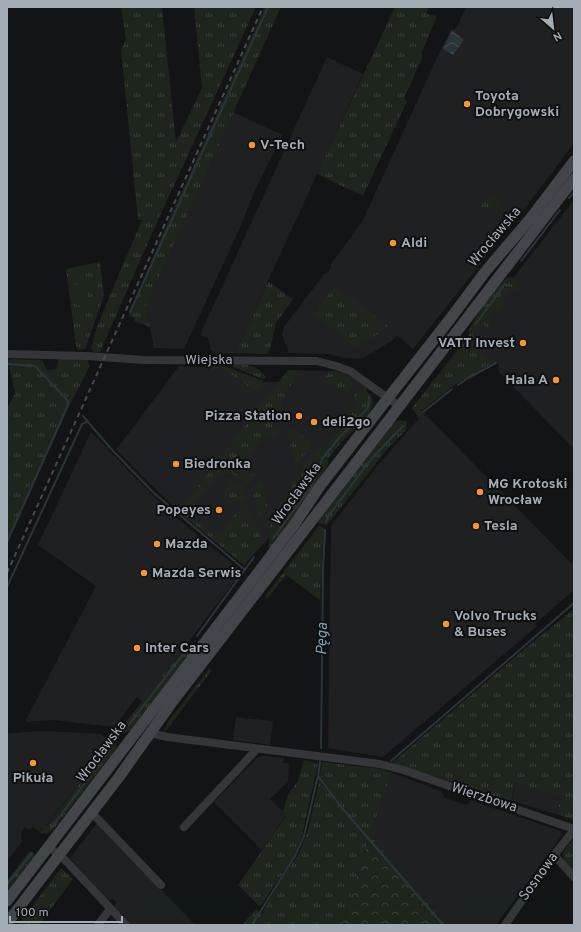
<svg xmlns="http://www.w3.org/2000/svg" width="581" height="932" font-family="Overpass,sans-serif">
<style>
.built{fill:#1f2022}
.grass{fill:url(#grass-tufts)}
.forest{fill:url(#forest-crowns)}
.park{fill:#1d251d}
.water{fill:url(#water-waves)}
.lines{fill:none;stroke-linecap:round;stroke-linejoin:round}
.stream{stroke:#29353a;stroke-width:2}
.minor{stroke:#34363a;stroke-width:8}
.secondary{stroke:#42454a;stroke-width:11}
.rail{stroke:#474a4f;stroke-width:2;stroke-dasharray:5 4;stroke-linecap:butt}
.poi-dot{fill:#fa9527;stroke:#0e0f10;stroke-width:1.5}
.labels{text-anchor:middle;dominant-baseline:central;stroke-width:4;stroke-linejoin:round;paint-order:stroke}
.poi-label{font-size:14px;font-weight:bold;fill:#a4acb6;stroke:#0e0f10;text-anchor:start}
.street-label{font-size:14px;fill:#a4acb6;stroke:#0e0f10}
.water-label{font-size:15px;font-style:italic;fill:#79a0b3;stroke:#0e0f10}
</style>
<defs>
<pattern id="grass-tufts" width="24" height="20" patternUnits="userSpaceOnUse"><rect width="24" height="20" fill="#1d251d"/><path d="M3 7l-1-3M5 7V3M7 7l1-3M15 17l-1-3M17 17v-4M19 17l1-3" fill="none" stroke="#3b423c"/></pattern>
<pattern id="forest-crowns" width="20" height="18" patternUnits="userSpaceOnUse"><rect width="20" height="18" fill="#1d251d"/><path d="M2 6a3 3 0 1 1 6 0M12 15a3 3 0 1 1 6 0" fill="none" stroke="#3b423c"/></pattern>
<pattern id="water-waves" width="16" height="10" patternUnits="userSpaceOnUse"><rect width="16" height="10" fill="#29353a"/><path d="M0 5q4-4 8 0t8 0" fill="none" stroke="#455054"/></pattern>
</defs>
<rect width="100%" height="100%" fill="#131415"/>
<g class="built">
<path d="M466,7H574V143L542,186L413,349L397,335L393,340L362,359L343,358L331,354L289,353L282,335L284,327L324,274L327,273L331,267V264L362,222L435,62L451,29L453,30L457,27Z"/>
<path d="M327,57L363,74L235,353H215L211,350L208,338L200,335Z"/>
<path d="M233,112L282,135L255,190L239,230L184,349L154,348L146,306Z"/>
<path d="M574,200V313L572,319H574V449L499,372L498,363H493L465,340Z"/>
<path d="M179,366L223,368L265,382H279L288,370L336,371L350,376L366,387L369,404L270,537L244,565L179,512L116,450Z"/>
<path d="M424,413L574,566V590L535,624L537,626L383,757L328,748L331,526L378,465Z"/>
<path d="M91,432L162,505L211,547L242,571L143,702L137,697L114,727L53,720L25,722L96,586L38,545Z"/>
<path d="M236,717L273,721L270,745L233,740Z"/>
<path d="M45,731L101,734L111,742L44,829H41L39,832L33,827L30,830L25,827L21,834L22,842L7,861V734L24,732Z"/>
<path d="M263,756L284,758L283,763H289L288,781L270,799L286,815L262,850L214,802L257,758Z"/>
<path d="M392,773L441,791L445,798L468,805L470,800L560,831L562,835L496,925H446L370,835Z"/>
<path d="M515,781L563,796L556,814L512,801Z"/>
<path d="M97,823L137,864L195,925H131L125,918L124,915L121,913L114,907L116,902L113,899L108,901L70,858Z"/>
</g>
<g class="grass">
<path d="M121,7H162L176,142L202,88L194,7H256L158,220L100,352H94L91,349L97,327L108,300L142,220H138L121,49L126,40Z"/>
<path d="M265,7H281L146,306L150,327L134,321L135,318L129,316L161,238Z"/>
<path d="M395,7H429L426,14L437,16L422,52V58L404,99L407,101L363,196L317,174Z"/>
<path d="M488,197C498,196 503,202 502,212L500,209L496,206L488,209L482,207V202Z"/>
<path d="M100,262L104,296L85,349L78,350L76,345L66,269Z"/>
<path d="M511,277L515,278L519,282L518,288L514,292L509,288L501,299L506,303L498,314L494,310L488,318L492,321L487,327L482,324L472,335L478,340L474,344L466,338L470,333L468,332C475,318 496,280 511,277Z"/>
<path d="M268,282C277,286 284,294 293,299L276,323L270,349L267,354L235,353Z"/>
<path d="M335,286L388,326L384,330L359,346H354L314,314Z"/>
<path d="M465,340L473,345L493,363L454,385L421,411L423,414L419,418L412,408Z"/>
<path d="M59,358L87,359L90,366L69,406L7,544V408L15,394L8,361L12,359L42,360L47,370L56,369Z"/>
<path d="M226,364C238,362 261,365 266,378L263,379Z"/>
<path d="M211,366L227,367L263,381C265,385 261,389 257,390L252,387L251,388L222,368H217L213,373Z"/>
<path d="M288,370H297V375L295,380L292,379L294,381L285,395L279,416H273L272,426H279V432C275,438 268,436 262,440C253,447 246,460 239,469L248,475L253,470C256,475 254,479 250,483H246C241,481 237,476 233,474C218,469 203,493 195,503V508L192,505L188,511C195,517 200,525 209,530C222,539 228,520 236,514C238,512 242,512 245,512V509H240L241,508L245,507C255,512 261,536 261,546L244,565L179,512Z"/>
<path d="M330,372L343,373L351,378L353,386L347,395L326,379V376Z"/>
<path d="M365,389H367L366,391C372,395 374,401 372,408C367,420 349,433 341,443C336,448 331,454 327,460L329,462L320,479L297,514L269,550L270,526L277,507L302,471L303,465L318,447L323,451L344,423L346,418L345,414L350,407L354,410L359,403L354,399C354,394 360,389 365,389Z"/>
<path d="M400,420L407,422L406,430L389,447L327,525L318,523V520L393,423Z"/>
<path d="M290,430H296L311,443V446L296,465L288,437Z"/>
<path d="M228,479C238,480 249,490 246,501L239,504L223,492L228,486L224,482Z"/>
<path d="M262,481C265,491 272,509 261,516L259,514C255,503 249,488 262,481Z"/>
<path d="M319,526L324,528L320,600L286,575L268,598L265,596Z"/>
<path d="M574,609V820L556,814L562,796L515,782L511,801L392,763L528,646Z"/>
<path d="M188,644L190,650L189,655L131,730L126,732L121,728Z"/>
<path d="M209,669L212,670L165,732L164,731L167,723Z"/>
<path d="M108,739H111C116,741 117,744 115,750L53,830C49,834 45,835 39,832L48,825L111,742Z"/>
<path d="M304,760L318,764L302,836L293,858L262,904L259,906L238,885L286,816L282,811L284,809L287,796L298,781Z"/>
<path d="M322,762L382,769L392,773L370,835L342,925H242L256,909L262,913L283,877L299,854L307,833L318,787Z"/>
<path d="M573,840H574V872C561,857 558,856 573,840Z"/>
<path d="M29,851L35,854V855L7,891V881Z"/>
<path d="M61,868L73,879L39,925H18Z"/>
</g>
<path class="forest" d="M370,835L446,925H342Z"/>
<path class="park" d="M85,283L89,304L77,306L74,285Z"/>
<path class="water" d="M452,30L464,40L453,55L443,49Z"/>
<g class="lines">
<g class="stream">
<path d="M569,198L574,192"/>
<path d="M521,261L560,210"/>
<path d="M130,312L268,7"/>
<path d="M475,325L505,284"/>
<path d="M458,385L468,378L496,363"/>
<path d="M423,412L452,389"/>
<path d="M83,416L113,451L154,493L245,570"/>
<path d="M326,522L329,515L372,458L403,426"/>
<path d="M273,538L311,488L322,459L339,438L368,408L369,397"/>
<path d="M7,542L68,405V401L35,366L8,364"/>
<path d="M7,587L82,424L87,422"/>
<path d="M197,636L254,557"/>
<path d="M127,727L188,648"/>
<path d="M321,748L323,568L325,530"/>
<path d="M391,761L574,603"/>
<path d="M318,776L342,808L443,925"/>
<path d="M51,828L112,747"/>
<path d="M7,884L32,853"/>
<path d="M252,925L295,856L304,836L318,776L320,762"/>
</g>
<g class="minor">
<path d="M7,354L86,356L144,360L317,361L336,366L350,371L399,406"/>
<path d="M150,733L167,737L380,764L403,770L574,829"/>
<path d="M92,813L161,885"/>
<path d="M184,827L257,749"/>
<path d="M49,847L65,860L126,925"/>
<path d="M554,855L574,877"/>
<path d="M98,925L110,909"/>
<path d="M505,925L554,855L574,830"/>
</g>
<g class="secondary">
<path d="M7,901L260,570L294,525L320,486L388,398L450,319L485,272L530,219L574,161"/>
<path d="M7,923L119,777L170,705L574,179"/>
</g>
<path class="rail" d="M7,573L263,7"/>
</g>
<g class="poi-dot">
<circle cx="467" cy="104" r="4"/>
<circle cx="252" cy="145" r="4"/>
<circle cx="393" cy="243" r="4"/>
<circle cx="523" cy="343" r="4"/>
<circle cx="556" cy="380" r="4"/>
<circle cx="299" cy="416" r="4"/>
<circle cx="314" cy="422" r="4"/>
<circle cx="176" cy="464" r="4"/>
<circle cx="480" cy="492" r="4"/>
<circle cx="219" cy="510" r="4"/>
<circle cx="476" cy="526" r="4"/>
<circle cx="157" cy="544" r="4"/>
<circle cx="144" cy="573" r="4"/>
<circle cx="446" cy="624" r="4"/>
<circle cx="137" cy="648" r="4"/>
<circle cx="33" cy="763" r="4"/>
</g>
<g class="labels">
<g class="poi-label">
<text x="475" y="96">Toyota<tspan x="475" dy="16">Dobrygowski</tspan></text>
<text x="260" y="145">V-Tech</text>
<text x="401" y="243">Aldi</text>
<text x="515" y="343" text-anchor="end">VATT Invest</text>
<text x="548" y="380" text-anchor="end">Hala A</text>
<text x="291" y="416" text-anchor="end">Pizza Station</text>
<text x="322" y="422">deli2go</text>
<text x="184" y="464">Biedronka</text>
<text x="488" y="484">MG Krotoski<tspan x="488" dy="16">Wrocław</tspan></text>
<text x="211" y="510" text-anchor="end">Popeyes</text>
<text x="484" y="526">Tesla</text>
<text x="165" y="544">Mazda</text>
<text x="152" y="573">Mazda Serwis</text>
<text x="454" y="616">Volvo Trucks<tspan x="454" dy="16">&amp; Buses</tspan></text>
<text x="145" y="648">Inter Cars</text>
<text x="33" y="778" text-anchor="middle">Pikuła</text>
</g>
<g class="street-label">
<text transform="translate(495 237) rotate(-50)">Wrocławska</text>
<text x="209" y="360">Wiejska</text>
<text transform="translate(297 494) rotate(-54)">Wrocławska</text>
<text transform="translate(102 752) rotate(-53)">Wrocławska</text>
<text transform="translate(484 798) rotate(18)">Wierzbowa</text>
<text transform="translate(539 877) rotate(-54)">Sosnowa</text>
</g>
<g class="water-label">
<text transform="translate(323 639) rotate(-89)">Pęga</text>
</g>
</g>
<rect width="581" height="932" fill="none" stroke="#a4acb6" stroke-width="16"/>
<g transform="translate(553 28) rotate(152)" stroke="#0e0f10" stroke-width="3" paint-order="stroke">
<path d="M0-3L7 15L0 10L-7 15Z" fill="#a4acb6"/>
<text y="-6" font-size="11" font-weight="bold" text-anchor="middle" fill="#a4acb6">N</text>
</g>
<path d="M10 916v6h112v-6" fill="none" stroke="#a4acb6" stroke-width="2"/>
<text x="16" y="916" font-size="12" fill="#a4acb6" stroke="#0e0f10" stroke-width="3" paint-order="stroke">100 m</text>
</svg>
